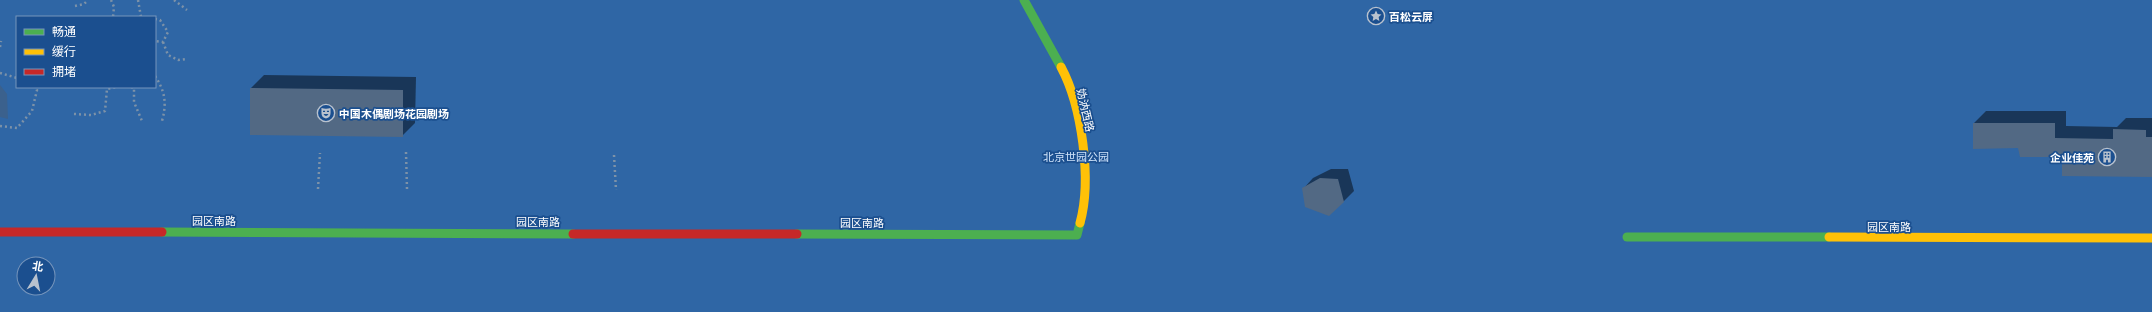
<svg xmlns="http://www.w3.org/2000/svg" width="2152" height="312" font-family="'Golos Text','Noto Sans SC',sans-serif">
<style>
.green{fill:#2f66a5;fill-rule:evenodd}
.water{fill:#3b618d}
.shadow{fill:#0007}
.building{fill:#526984}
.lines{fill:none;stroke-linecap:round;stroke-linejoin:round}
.path{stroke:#7d92a8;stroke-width:2.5;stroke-dasharray:2 3;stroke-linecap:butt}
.fast{stroke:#4caf50;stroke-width:9}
.slow{stroke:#ffc107;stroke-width:9}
.jam{stroke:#c62828;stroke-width:9}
.labels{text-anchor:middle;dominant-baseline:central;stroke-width:3.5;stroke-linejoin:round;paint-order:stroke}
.poi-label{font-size:11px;font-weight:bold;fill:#fff;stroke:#1b4f8f;text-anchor:start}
.street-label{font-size:11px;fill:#fff;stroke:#1b4f8f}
.park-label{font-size:11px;fill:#cfe3fa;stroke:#1b4f8f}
</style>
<rect width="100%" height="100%" fill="#365274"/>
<path class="green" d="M0,0H2152V312H0ZM17,17H155V87H17ZM24,264H48V288H24Z"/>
<path class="water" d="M0,85L7,94L8,119L0,117Z"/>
<g class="shadow">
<path d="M264,75L416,77L415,123L402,136L251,88Z"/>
<path d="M1986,111H2066V126L2117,127L2126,118H2152V176L2018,147L1974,123Z"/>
<path d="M1331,169H1348L1354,191L1343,202L1303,189L1313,178Z"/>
</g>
<g class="building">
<path d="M250,88L403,90V137L250,135Z"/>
<path d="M1973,123H2055V138L2113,139V129L2146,130V137H2152V177L2062,176V157H2020L2018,148L1973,149Z"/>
<path d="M1320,178L1338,179L1344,202L1329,216L1305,207L1302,188Z"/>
</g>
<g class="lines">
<g class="path">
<path d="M111,0L114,7L113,17"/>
<path d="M138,0L141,17"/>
<path d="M174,0L187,10"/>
<path d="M75,6L84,4L88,0"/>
<path d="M155,19L160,20L168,32L163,42L155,41"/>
<path d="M163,42L168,55L178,60L186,59"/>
<path d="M0,47L1,41"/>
<path d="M0,73L17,78"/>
<path d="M155,76C165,91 167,103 162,121"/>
<path d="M131,87L134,88V102L142,121"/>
<path d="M74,114L91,115L105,111L107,89L116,87"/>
<path d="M0,126L17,128L32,111L37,90L36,87"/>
<path d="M406,152L407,189"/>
<path d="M614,155L616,190"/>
<path d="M318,189L320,153"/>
</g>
<g class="fast">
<path d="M1024,0L1061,67"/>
<path d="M162,232L573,234"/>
<path d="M797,234L1077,235L1080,223"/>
<path d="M1627,237H1829"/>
</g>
<g class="slow">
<path d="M1061,67C1082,106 1092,180 1080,223"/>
<path d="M1829,237L2152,238"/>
</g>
<g class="jam">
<path d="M0,232H162"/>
<path d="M573,234H797"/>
</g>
</g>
<defs>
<symbol id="sight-ring" viewBox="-11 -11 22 22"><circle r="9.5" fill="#1b4f8f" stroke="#b9c2ce" stroke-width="1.5"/><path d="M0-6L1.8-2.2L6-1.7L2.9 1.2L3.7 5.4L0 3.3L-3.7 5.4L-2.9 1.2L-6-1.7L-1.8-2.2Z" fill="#b9c2ce"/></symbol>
<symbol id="theatre-ring" viewBox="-11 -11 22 22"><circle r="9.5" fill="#1b4f8f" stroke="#b9c2ce" stroke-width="1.5"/><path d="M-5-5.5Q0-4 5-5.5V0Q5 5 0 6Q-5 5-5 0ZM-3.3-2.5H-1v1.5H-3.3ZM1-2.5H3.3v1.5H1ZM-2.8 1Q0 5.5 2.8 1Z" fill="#b9c2ce"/></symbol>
<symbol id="building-ring" viewBox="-11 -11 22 22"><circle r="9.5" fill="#1b4f8f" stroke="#b9c2ce" stroke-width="1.5"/><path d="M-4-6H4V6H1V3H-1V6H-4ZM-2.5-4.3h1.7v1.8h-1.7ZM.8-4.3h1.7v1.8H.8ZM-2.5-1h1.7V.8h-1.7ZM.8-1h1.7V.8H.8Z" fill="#b9c2ce"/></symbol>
</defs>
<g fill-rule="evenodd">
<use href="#sight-ring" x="1366" y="6" width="20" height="20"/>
<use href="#theatre-ring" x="316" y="103" width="20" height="20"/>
<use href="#building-ring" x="2097" y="147" width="20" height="20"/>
</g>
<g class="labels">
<g class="poi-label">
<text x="1389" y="16">百松云屏</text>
<text x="339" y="113">中国木偶剧场花园剧场</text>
<text x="2094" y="157" text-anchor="end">企业佳苑</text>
</g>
<g class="street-label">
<text transform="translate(1086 110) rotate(77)">妫汭西路</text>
<text x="214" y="220">园区南路</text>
<text x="538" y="221">园区南路</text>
<text x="862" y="222">园区南路</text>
<text x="1889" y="226">园区南路</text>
</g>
<g class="park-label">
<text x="1076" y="156">北京世园公园</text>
</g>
</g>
<rect x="16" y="16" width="140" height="72" fill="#1b4f8f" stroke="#7695bc"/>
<rect x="24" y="29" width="20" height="6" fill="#4caf50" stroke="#7695bc"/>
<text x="52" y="36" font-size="12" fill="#ffffff">畅通</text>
<rect x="24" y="49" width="20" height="6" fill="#ffc107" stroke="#7695bc"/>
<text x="52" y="56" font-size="12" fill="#ffffff">缓行</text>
<rect x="24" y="69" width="20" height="6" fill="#c62828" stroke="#7695bc"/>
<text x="52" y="76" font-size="12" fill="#ffffff">拥堵</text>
<g transform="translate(36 276) rotate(10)"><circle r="19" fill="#1b4f8f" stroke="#7695bc"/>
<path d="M0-3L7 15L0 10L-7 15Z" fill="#b9c2ce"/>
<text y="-6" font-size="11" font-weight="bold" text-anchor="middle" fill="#ffffff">北</text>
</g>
</svg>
